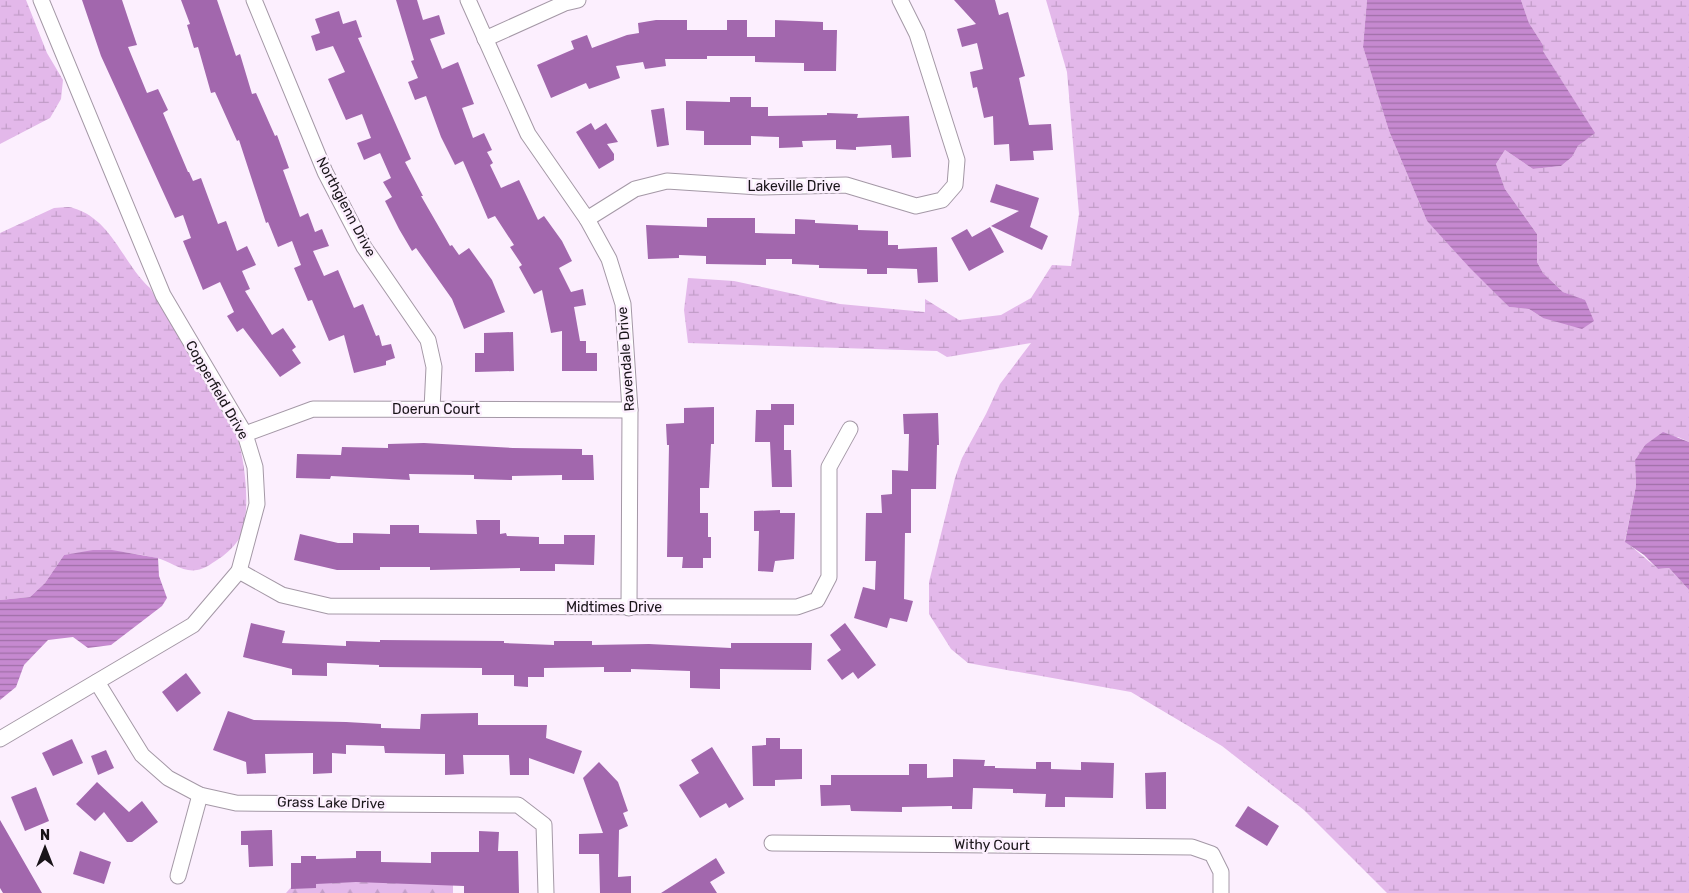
<svg xmlns="http://www.w3.org/2000/svg" width="1689" height="893" font-family="Rubik,sans-serif">
<style>
.forest{fill:url(#forest-firs)}
.wetland{fill:url(#wetland-marsh)}
.water{fill:url(#water-rules)}
.building{fill:#a267ad}
.lines{fill:none;stroke-linecap:round;stroke-linejoin:round}
.street-casing{stroke:#a498a6;stroke-width:17}
.street{stroke:#fff;stroke-width:15}
.labels{text-anchor:middle;dominant-baseline:central;stroke-width:5;stroke-linejoin:round;paint-order:stroke}
.street-label{font-size:14px;fill:#191419;stroke:#fceffe}
</style>
<defs>
<pattern id="forest-firs" width="22" height="20" patternUnits="userSpaceOnUse" patternTransform="scale(1.25)"><rect width="22" height="20" fill="#e3b8ea"/><path d="M5 1l3.5 6h-7zM16 11l3.5 6h-7z" fill="#c29dc8"/></pattern>
<pattern id="wetland-marsh" width="20" height="14" patternUnits="userSpaceOnUse" patternTransform="scale(1.25)"><rect width="20" height="14" fill="#e3b8ea"/><path d="M1 5h8M5 5V1M11 12h8M15 12V8" fill="none" stroke="#c29dc8"/></pattern>
<pattern id="water-rules" width="6" height="5" patternUnits="userSpaceOnUse" patternTransform="scale(1.25)"><rect width="6" height="5" fill="#c689d0"/><path d="M0 2.5h6" fill="none" stroke="#a06fa8"/></pattern>
</defs>
<rect width="100%" height="100%" fill="#fceffe"/>
<path class="forest" d="M316,859L453,875V893H286Z"/>
<g class="wetland">
<path d="M0,0H26L47,53L63,80L61,99L50,118L0,144Z"/>
<path d="M1046,0H1367L1363,47L1389,131L1427,221L1509,307L1529,309L1543,318L1585,301L1563,292L1543,273L1537,262V234L1505,189L1496,164L1505,150L1533,169L1561,166L1572,157L1578,146L1594,133L1543,51V45L1529,23L1521,0H1689V442L1678,437L1645,445L1635,460L1636,486L1625,541L1658,569L1669,568L1689,590V893H1387L1304,810L1222,746L1131,692L968,663L951,649L929,614V582L955,478L962,458L986,414L1000,384L1031,343L947,357L937,351L688,343L684,310L688,278L734,281L840,304L925,312V299L959,320L1001,315L1031,298L1052,265L1071,266L1079,214L1067,72Z"/>
<path d="M54,208C60,208 68,206 73,208C112,219 123,264 150,288L238,439C245,463 252,516 239,539C233,548 225,555 217,560C211,564 204,569 197,570C184,573 169,561 157,558C121,550 100,549 64,555L45,583L30,597L0,600V233Z"/>
</g>
<g class="water">
<path d="M1367,0H1521L1529,23L1543,45V51L1595,133L1578,146L1572,157L1561,166L1533,169L1505,150L1496,164L1505,189L1537,234V262L1543,273L1563,292L1585,300L1594,321L1582,329L1543,318L1529,309L1509,307L1470,268L1427,221L1389,131L1363,47Z"/>
<path d="M1663,432L1689,442V590L1669,568L1658,569L1644,555L1625,542L1636,486L1635,460L1645,445Z"/>
<path d="M93,550H112L158,558L159,576L167,598L162,606L111,645L88,648L73,637L48,640L24,665L16,687L0,700V600L30,597L45,583L64,555Z"/>
</g>
<g class="building">
<path d="M82,0H122L137,45L128,47L147,93L158,89L168,110L163,113L188,172H189L193,181L201,178L218,224L226,221L237,251L247,246L256,265L242,271L250,289L245,291L272,335L283,328L296,347L292,350L301,363L280,377L243,328L237,332L227,316L234,312L220,282L203,290L183,241L191,238L183,215L175,218L101,56Z"/>
<path d="M181,0H217L236,56L240,54L252,94L256,93L275,136L277,135L289,168L283,170L300,217L308,213L315,232L322,229L329,246L313,251L324,276L338,270L354,308L363,304L376,336L379,335L382,346L391,344L395,358L386,361V365L354,373L344,335L329,341L312,300L308,301L294,268L301,265L292,241L278,247L268,222L266,223L239,140L237,141L215,92L211,93L198,47L194,48L187,25L190,24Z"/>
<path d="M396,0H417L423,20L439,15L445,34L430,39L442,69L458,62L474,104L462,108L473,138L484,133L492,150L487,152L493,163L490,165L501,188L519,180L538,220L544,216L562,241L572,261L559,268L571,292L583,289L586,305L574,307L580,341H586V353H597V371H562V331L551,333L542,290L534,294L519,267L522,265L510,247L514,245L495,216L488,219L463,161L455,165L441,137L426,96L415,100L408,82L418,78L411,61L414,60Z"/>
<path d="M954,0H995L999,15L1008,12L1025,76L1019,78L1029,125L1051,124L1053,150L1033,151L1034,160L1010,161L1009,144L994,145L993,116L984,118L977,87L973,88L970,72L983,69L977,43L962,47L957,29L976,24Z"/>
<path d="M339,11L343,24L356,20L362,37L358,38L411,159L405,162L423,196H421L450,246L452,245L459,255L469,248L492,280L505,312L464,329L452,299L416,248L412,251L399,229L385,201L392,197L383,182L391,178L380,153L364,160L357,143L371,138L362,114L346,120L328,79L345,72L333,46L316,51L311,36L320,33L315,19Z"/>
<path d="M656,20H687V30H727V20H747V37H775V20L823,22V30H837L836,71H804V63L755,62V56H707V59H665L666,66L645,69L643,62L616,66L620,78L589,89L586,83L551,98L537,65L574,49L571,41L587,35L592,48L627,35L639,33L638,23Z"/>
<path d="M730,97H751V107H768V116L827,115V113L858,114L857,118L909,116L911,157L892,158L891,145L856,147V150L836,149V140L802,141L803,147L779,148V137L751,136V145H704V131L686,130V101L730,102Z"/>
<path d="M664,108L669,145L657,147L651,110Z"/>
<path d="M591,123L595,130L606,123L618,142L607,144L614,154V160L599,169L576,132Z"/>
<path d="M996,184L1039,198L1030,227L1048,236L1042,250L991,226L1019,211L990,202Z"/>
<path d="M707,218H755V233L795,234V219L815,220V223L858,225V230L888,231V245H898V249L937,247L938,282L918,283L917,269L887,268V274H867V269L819,268V265L792,264V259H766V265L706,264V256L679,255V258L648,259L646,225L707,227Z"/>
<path d="M990,227L1004,252L969,271L951,238L967,229L972,237Z"/>
<path d="M513,332L514,371L475,372V353H484V333Z"/>
<path d="M771,404H794V425H784V450H791L792,487H772L770,442H755L756,410H771Z"/>
<path d="M714,407V444H711L709,488H700V513H708V537H711V558H703V568H682L683,557H667L669,445H667L666,424L684,423V408Z"/>
<path d="M938,413L939,445H937L936,489H911V533H905L904,599L913,601L907,622L890,618L887,628L854,618L863,587L875,590L876,561H865L866,513H882L881,495L892,494V470L908,471L909,434H904L903,414Z"/>
<path d="M424,443L513,448L582,449V455H593L594,480H562V475L512,476V480L474,479V475L409,474L410,480L331,476L330,479L296,478L297,454L341,455L342,447L388,448V444Z"/>
<path d="M780,510V513H795L794,559L775,561L773,572L758,571L759,531H754V511Z"/>
<path d="M476,520H500V534L506,533L507,536L539,537V544H564V535H595L594,565L555,564V571H520V568L430,570V567H380V570H337L294,560L300,534L338,543H353V533L390,534V525H419V533L477,534Z"/>
<path d="M251,623L285,631L282,643L346,646V641L380,642V640L504,641V643L554,645V641H592V645L649,644L731,648V643H812L811,670L720,669V689L690,688V671L631,669V672H604V667L544,668V677H528V687L514,686V675H482V668L379,667V665L327,663V676L292,675V669L243,657Z"/>
<path d="M845,623L876,665L858,679L853,672L842,680L827,660L841,650L830,635Z"/>
<path d="M186,673L201,693L177,712L162,692Z"/>
<path d="M228,711L254,720L346,722L381,724V728L420,729L421,714L478,713V725H547L546,738L582,751L574,774L529,758V775H510L509,755H463L464,774L445,775V754L385,753L384,746L346,745V754L332,753V773L313,774V753L265,754L266,773L247,774L246,762L213,750Z"/>
<path d="M766,738H780V749H802V779L775,780V786H753L752,746L766,745Z"/>
<path d="M72,739L83,763L53,776L42,753Z"/>
<path d="M712,747L744,799L729,808L726,803L700,818L679,785L699,773L691,760Z"/>
<path d="M106,750L114,768L98,775L91,756Z"/>
<path d="M953,759L985,760L984,766H995V768L1036,769V762H1051V769L1081,770V762L1114,763L1113,798L1065,797V807H1045L1046,794L1013,793V789L973,788L972,809H952V806L902,807V812L851,811L850,805L821,806L820,785H831V775H909V764H927V778L953,777Z"/>
<path d="M599,762L618,782L628,811L623,813L628,826L619,830L618,877L631,876V893H600L599,854H579V834L603,833L583,778Z"/>
<path d="M1166,772V809H1146L1145,773Z"/>
<path d="M97,782L129,812L142,801L158,822L132,842H127L104,812L95,821L76,804Z"/>
<path d="M36,787L49,821L25,831L11,797Z"/>
<path d="M1248,806L1279,826L1267,846L1235,826Z"/>
<path d="M0,820L23,860L42,893H3L0,888Z"/>
<path d="M272,830L273,866L249,867L248,845H241V831Z"/>
<path d="M479,831L499,832L498,851H518L519,893H464V886L356,882L316,884V888L291,889V863H301V856H316V859L356,858V851H381V862L431,863V852H479Z"/>
<path d="M80,851L111,862L104,884L73,874Z"/>
<path d="M716,858L725,873L710,882L717,893H661Z"/>
</g>
<g class="lines">
<defs>
<g id="street">
<path d="M254,0L325,172L364,247L428,340L434,367L432,409"/>
<path d="M468,0L528,134L587,219L609,259L623,304L630,410L629,608"/>
<path d="M485,39L565,3L578,0"/>
<path d="M587,219L635,189L667,181L759,187L846,185L916,206L942,200L955,185L957,160L917,34L900,0"/>
<path d="M245,434L313,409L630,410"/>
<path d="M239,571L282,595L329,606L797,607L817,600L829,577V467L850,429"/>
<path d="M97,682L142,755L168,778L200,795L236,803L518,805L544,825L546,893"/>
<path d="M0,739L193,625L239,571L257,504L255,467L245,434L163,295L41,0"/>
<path d="M772,843L1192,847L1212,854L1221,872V893"/>
<path d="M178,876L200,795"/>
</g>
</defs>
<use href="#street" class="street-casing"/>
<use href="#street" class="street"/>
</g>
<g class="labels">
<g class="street-label">
<text x="794" y="186">Lakeville Drive</text>
<text transform="translate(346 207) rotate(62)">Northglenn Drive</text>
<text transform="translate(626 359) rotate(-94)">Ravendale Drive</text>
<text transform="translate(217 390) rotate(60)">Copperfield Drive</text>
<text x="436" y="409">Doerun Court</text>
<text x="614" y="607">Midtimes Drive</text>
<text transform="translate(331 803) rotate(1)">Grass Lake Drive</text>
<text transform="translate(992 845) rotate(1)">Withy Court</text>
</g>
</g>
<g transform="translate(45 848)" stroke="#fceffe" stroke-width="4" paint-order="stroke">
<path d="M0-4L9 19L0 12L-9 19Z" fill="#191419"/>
<text y="-8" font-size="14" font-weight="bold" text-anchor="middle" fill="#191419">N</text>
</g>
</svg>
